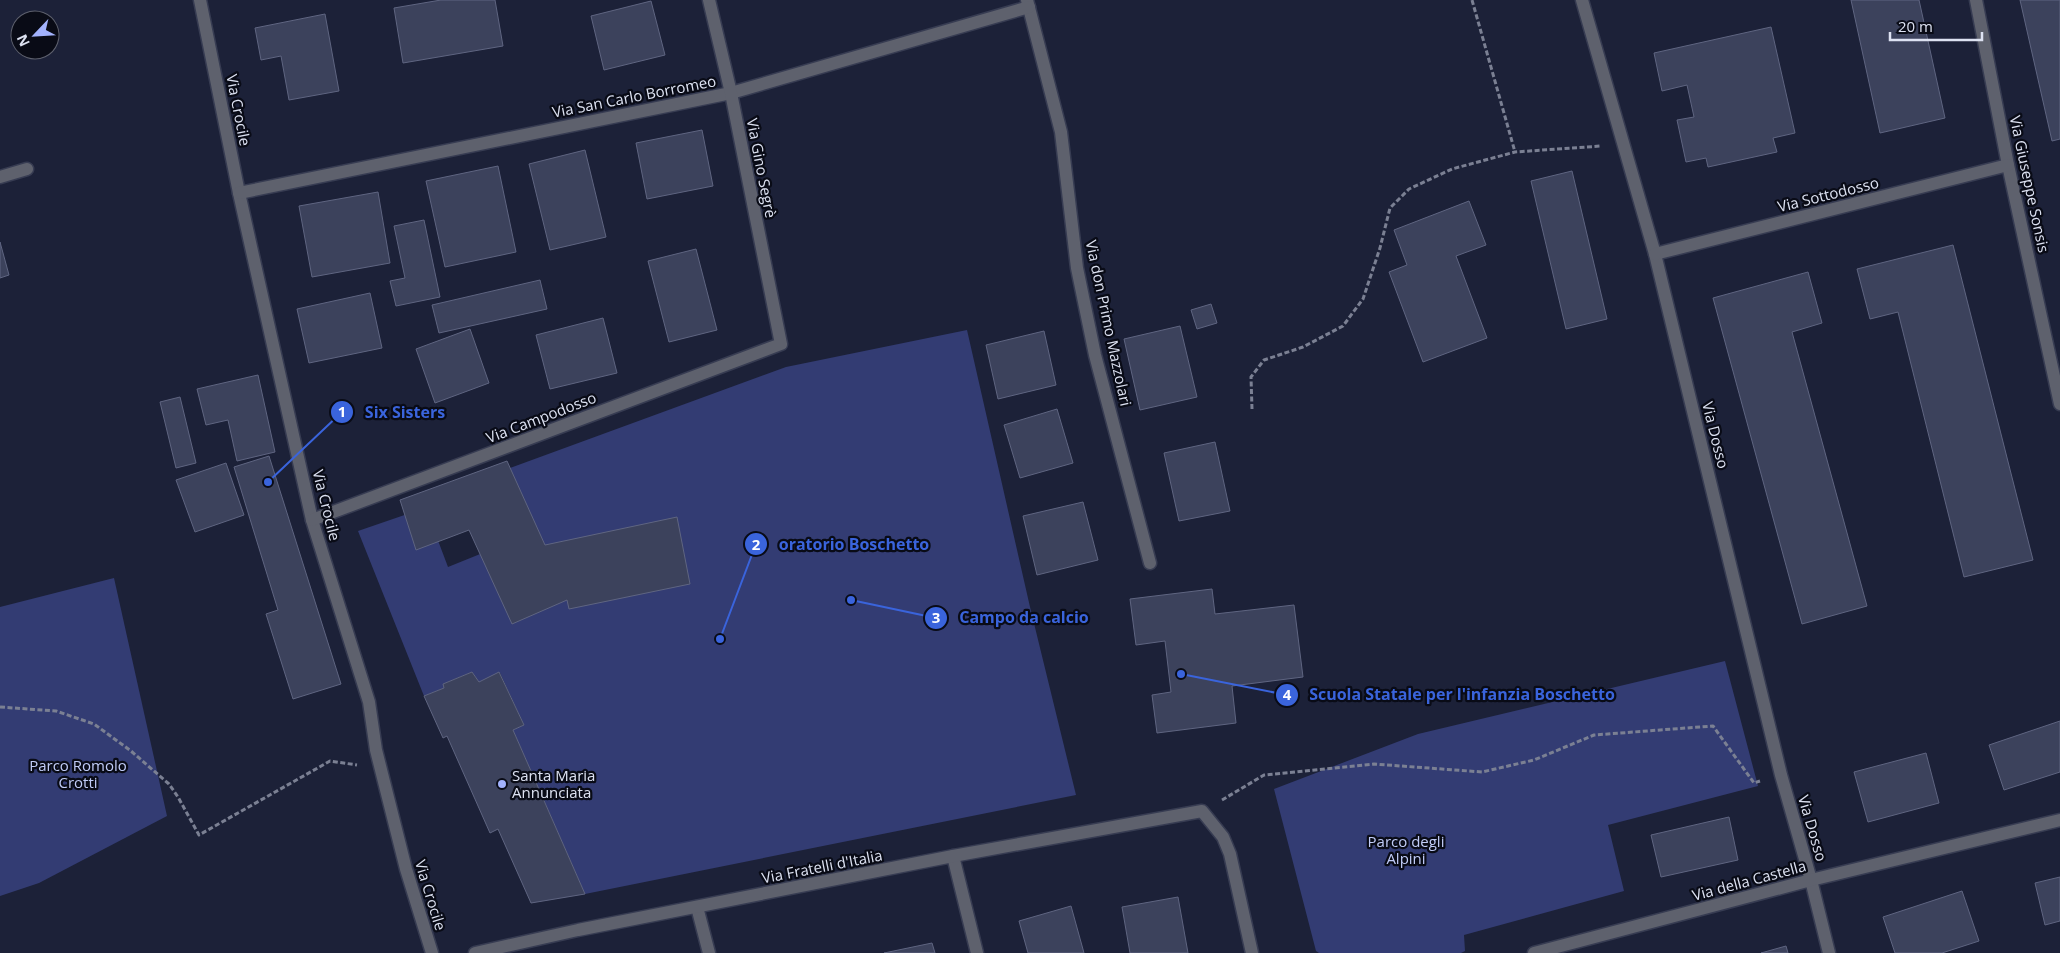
<svg xmlns="http://www.w3.org/2000/svg" width="2060" height="953" font-family="'Open Sans',sans-serif">
<style>
.green{fill:#333c73}
.building{fill:#3c425c;stroke:#5f6581}
.lines{fill:none;stroke-linecap:round;stroke-linejoin:round}
.minor-casing{stroke:#373c52;stroke-width:15}
.path{stroke:#7b8093;stroke-width:3;stroke-dasharray:5 2.5;stroke-linecap:butt}
.minor{stroke:#5e616d;stroke-width:12}
.poi-dot{fill:#a2b2fd;stroke:#090b16;stroke-width:2}
.labels{text-anchor:middle;dominant-baseline:central;stroke-width:4.5;stroke-linejoin:round;paint-order:stroke}
.street-label{font-size:15px;fill:#dde2f2;stroke:#090b16}
.park-label{font-size:15px;fill:#c1ccf7;stroke:#090b16}
.poi-label{font-size:15px;fill:#dde2f2;stroke:#090b16;text-anchor:start}
.leader{fill:none;stroke:#3a64dc;stroke-width:2}
.callout-dot{fill:#3a64dc;stroke:#090b16;stroke-width:2}
.mark-label{font-size:15px;text-anchor:middle;font-weight:bold;fill:#fff}
.callout-label{font-size:16px;text-anchor:middle;font-weight:bold;fill:#3a64dc;stroke:#090b16;stroke-width:4.5;stroke-linejoin:round;paint-order:stroke}
</style>
<rect width="100%" height="100%" fill="#1c2138"/>
<g class="green">
<path d="M967,330L1030,607L1076,795L585,894L513,730L524,725L500,673L479,682L472,672L443,684L444,688L424,696L358,531L422,509L428,514L448,567L500,546L502,471L786,367Z"/>
<path d="M114,578L167,816L39,883L0,896V607Z"/>
<path d="M1725,661L1758,786L1608,825L1624,891L1464,935L1465,951L1461,953H1319L1316,951L1274,789L1418,734Z"/>
</g>
<g class="building">
<path d="M441,0H495L503,46L403,63L394,8Z"/>
<path d="M1851,0H1919L1945,118L1880,133Z"/>
<path d="M2020,0H2060V139L2052,141Z"/>
<path d="M651,1L665,55L604,70L591,16Z"/>
<path d="M325,14L339,91L289,100L281,56L261,60L255,28Z"/>
<path d="M1771,27L1795,133L1773,138L1777,152L1708,167L1706,158L1686,162L1677,120L1694,117L1687,85L1662,91L1654,53Z"/>
<path d="M702,130L713,186L647,199L636,143Z"/>
<path d="M585,150L606,237L550,250L529,164Z"/>
<path d="M498,166L516,252L445,267L426,181Z"/>
<path d="M1572,171L1607,319L1566,329L1531,181Z"/>
<path d="M378,192L390,263L312,277L299,206Z"/>
<path d="M1469,201L1486,245L1456,256L1487,338L1423,362L1389,272L1407,265L1394,230Z"/>
<path d="M424,220L440,297L396,306L390,281L405,278L394,226Z"/>
<path d="M0,242L9,275L0,278Z"/>
<path d="M1953,245L2033,560L1964,577L1898,312L1870,319L1857,269Z"/>
<path d="M696,249L717,330L669,342L648,261Z"/>
<path d="M1808,272L1822,323L1792,332L1867,606L1802,624L1713,298Z"/>
<path d="M540,280L547,309L439,333L432,305Z"/>
<path d="M370,293L382,348L309,363L297,309Z"/>
<path d="M1211,304L1217,323L1197,329L1191,310Z"/>
<path d="M603,318L617,373L550,389L536,335Z"/>
<path d="M1180,326L1197,397L1140,410L1124,339Z"/>
<path d="M470,329L489,383L435,403L416,349Z"/>
<path d="M1044,331L1056,385L998,399L986,345Z"/>
<path d="M258,375L275,452L237,461L228,420L206,425L197,389Z"/>
<path d="M180,397L196,463L176,468L160,402Z"/>
<path d="M1057,409L1073,463L1020,478L1004,425Z"/>
<path d="M1215,442L1230,511L1179,521L1164,453Z"/>
<path d="M269,456L341,684L293,699L266,614L278,610L234,467Z"/>
<path d="M507,461L545,545L677,517L690,584L569,609L567,600L512,624L469,530L416,550L400,500Z"/>
<path d="M226,463L244,515L195,532L176,480Z"/>
<path d="M1083,502L1098,560L1037,575L1023,516Z"/>
<path d="M1212,589L1215,614L1294,605L1303,677L1232,686L1236,723L1157,733L1152,695L1171,692L1165,641L1136,645L1130,599Z"/>
<path d="M472,672L479,682L499,672L524,725L513,730L585,894L531,903L498,829L490,833L447,736L443,738L424,696L444,688L443,684Z"/>
<path d="M2060,721V772L2004,790L1989,745Z"/>
<path d="M1926,753L1939,803L1868,822L1854,772Z"/>
<path d="M1729,817L1738,860L1661,877L1651,835Z"/>
<path d="M2060,877V921L2045,925L2035,883Z"/>
<path d="M1962,891L1979,941L1942,953H1895L1883,917Z"/>
<path d="M1178,897L1188,953H1130L1122,907Z"/>
<path d="M1071,906L1084,953H1028L1019,921Z"/>
<path d="M932,943L935,953H884Z"/>
<path d="M1786,946L1788,953H1761Z"/>
</g>
<g class="lines">
<defs>
<g id="minor">
<path d="M200,0L239,193L312,520L369,702L376,750L406,869L432,953"/>
<path d="M1027,0L1061,132L1077,268L1095,355L1150,563"/>
<path d="M1582,0L1655,254L1781,775L1811,880L1829,953"/>
<path d="M1976,0L2008,165L2060,404"/>
<path d="M0,177L27,169"/>
<path d="M239,193L731,93L1029,7"/>
<path d="M1655,254L2008,165"/>
<path d="M312,520L781,344L731,93L709,0"/>
<path d="M953,856L977,953"/>
<path d="M697,907L709,953"/>
<path d="M475,953L578,930L953,856L1202,811L1223,837L1230,854L1252,953"/>
<path d="M1534,953L1811,880L2060,820"/>
</g>
</defs>
<use href="#minor" class="minor-casing"/>
<g class="path">
<path d="M1472,0L1515,152"/>
<path d="M1252,409L1251,377L1264,360L1303,347L1343,326L1363,299L1380,248L1390,208L1409,189L1452,169L1515,152L1601,146"/>
<path d="M0,707L56,711L94,724L131,751L169,784L178,797L199,835L330,761L357,765"/>
<path d="M1222,800L1264,775L1374,764L1482,772L1534,760L1594,735L1713,726L1754,783L1760,781"/>
</g>
<use href="#minor" class="minor"/>
</g>
<circle class="poi-dot" cx="502" cy="784" r="5"/>
<g class="labels">
<g class="street-label">
<text transform="translate(634 96) rotate(-11)">Via San Carlo Borromeo</text>
<text transform="translate(239 110) rotate(79)">Via Crocile</text>
<text transform="translate(762 168) rotate(79)">Via Gino Segrè</text>
<text transform="translate(2030 184) rotate(78)">Via Giuseppe Sonsis</text>
<text transform="translate(1828 194) rotate(-14)">Via Sottodosso</text>
<text transform="translate(1109 323) rotate(78)">Via don Primo Mazzolari</text>
<text transform="translate(541 417) rotate(-21)">Via Campodosso</text>
<text transform="translate(1716 435) rotate(76)">Via Dosso</text>
<text transform="translate(327 505) rotate(76)">Via Crocile</text>
<text transform="translate(1813 828) rotate(74)">Via Dosso</text>
<text transform="translate(822 866) rotate(-11)">Via Fratelli d'Italia</text>
<text transform="translate(1749 880) rotate(-15)">Via della Castella</text>
<text transform="translate(431 895) rotate(73)">Via Crocile</text>
</g>
<g class="park-label">
<text x="78" y="765">Parco Romolo<tspan x="78" dy="17">Crotti</tspan></text>
<text x="1406" y="841">Parco degli<tspan x="1406" dy="17">Alpini</tspan></text>
</g>
<g class="poi-label">
<text x="512" y="775">Santa Maria<tspan x="512" dy="17">Annunciata</tspan></text>
</g>
</g>
<path class="leader" d="M268 482L342 412M720 639L756 544M851 600L936 618M1181 674L1287 695"/>
<g class="callout-dot">
<circle cx="268" cy="482" r="5"/>
<circle cx="720" cy="639" r="5"/>
<circle cx="851" cy="600" r="5"/>
<circle cx="1181" cy="674" r="5"/>
<circle cx="342" cy="412" r="12"/>
<circle cx="756" cy="544" r="12"/>
<circle cx="936" cy="618" r="12"/>
<circle cx="1287" cy="695" r="12"/>
</g>
<g class="mark-label">
<text x="342" y="417">1</text>
<text x="756" y="550">2</text>
<text x="936" y="623">3</text>
<text x="1287" y="700">4</text>
</g>
<g class="callout-label">
<text x="405" y="418">Six Sisters</text>
<text x="854" y="550">oratorio Boschetto</text>
<text x="1024" y="623">Campo da calcio</text>
<text x="1462" y="700">Scuola Statale per l'infanzia Boschetto</text>
</g>
<g transform="translate(35 35) rotate(245)"><circle r="24" fill="#090b16" stroke="#5e616e"/>
<path d="M0-4L9 19L0 12L-9 19Z" fill="#a2b2fd"/>
<text y="-8" font-size="14" font-weight="bold" text-anchor="middle" fill="#dde2f2">N</text>
</g>
<path d="M1890 32v8h92v-8" fill="none" stroke="#dde2f2" stroke-width="2.5"/>
<text x="1898" y="32" font-size="15" fill="#dde2f2" stroke="#090b16" stroke-width="4" paint-order="stroke">20 m</text>
</svg>
